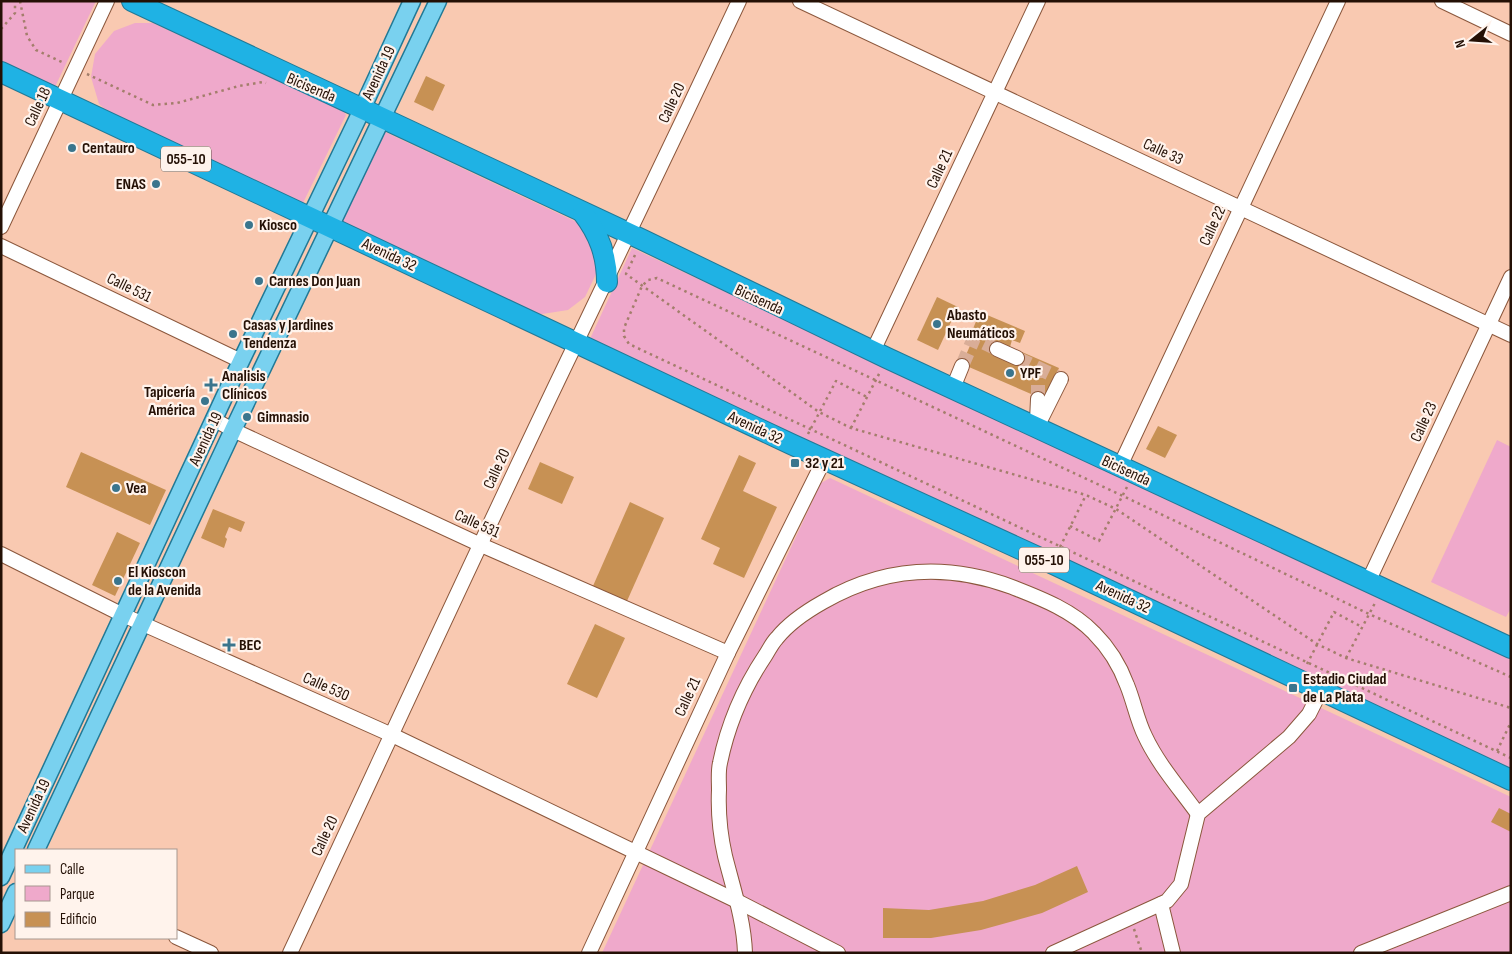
<svg xmlns="http://www.w3.org/2000/svg" width="1512" height="954" font-family="'Sofia Sans Condensed',sans-serif">
<style>
.green{fill:#efa9cb}
.building{fill:#c79154}
.lines{fill:none;stroke-linecap:round;stroke-linejoin:round}
.minor-tunnel{stroke:#d9ad97;stroke-width:14;stroke-dasharray:14 7;stroke-linecap:butt}
.minor-casing{stroke:#8b573c;stroke-width:16}
.major-casing{stroke:#217996;stroke-width:19}
.highway-casing{stroke:#217996;stroke-width:22}
.path{stroke:#a37e6b;stroke-width:2.5;stroke-dasharray:2.5 4;stroke-linecap:butt}
.minor{stroke:#fff;stroke-width:14}
.major{stroke:#79d1ef;stroke-width:16}
.highway{stroke:#1fb2e4;stroke-width:20}
.poi-dot{fill:#3a758d;stroke:#fff3ec;stroke-width:2}
.labels{text-anchor:middle;dominant-baseline:central;stroke-width:4.5;stroke-linejoin:round;paint-order:stroke}
.shield{fill:#fff3ec;stroke:#66544a;stroke-width:1}
.shield-label{font-size:15px;font-weight:bold;fill:#241005}
.street-label{font-size:16px;fill:#241005;stroke:#fff3ec}
.poi-label{font-size:16px;font-weight:bold;fill:#241005;stroke:#fff3ec;text-anchor:start}
</style>
<rect width="100%" height="100%" fill="#f9c9b1"/>
<g class="green">
<path d="M1,1H96L54,89L1,64Z"/>
<path d="M135,23H153L342,109L346,115L302,205L115,118L99,104L91,77L95,54L114,31Z"/>
<path d="M383,131L581,224L596,249L598,270L585,297L568,310L536,315L340,223Z"/>
<path d="M632,248L1511,659V772L589,341Z"/>
<path d="M1497,440L1511,447V608L1506,617L1431,582Z"/>
<path d="M830,478L1511,797V953H602L821,483Z"/>
</g>
<g class="building">
<path d="M426,76L445,85L433,111L414,102Z"/>
<path d="M937,297L958,307L938,350L917,340Z"/>
<path d="M980,312L1025,331L1020,343L1012,340L1010,347L998,342L993,353L1017,363L1022,352L1059,368L1045,400L962,364L976,332L972,331Z"/>
<path d="M1158,426L1177,435L1165,458L1146,449Z"/>
<path d="M81,452L166,490L150,525L66,487Z"/>
<path d="M739,455L756,463L743,491L777,507L744,578L713,564L720,548L701,539Z"/>
<path d="M540,462L574,477L562,504L528,489Z"/>
<path d="M630,502L664,518L627,601L593,586Z"/>
<path d="M213,509L245,522L241,532L229,527L225,537L227,539L224,548L201,538Z"/>
<path d="M117,532L140,543L115,596L92,585Z"/>
<path d="M595,624L625,638L597,698L567,684Z"/>
<path d="M1499,808L1511,814V832L1491,822Z"/>
<path d="M1077,866L1088,892L1042,913L981,930L931,938H883V908L929,910L983,901L1035,885Z"/>
</g>
<g class="lines">
<g class="minor-tunnel">
<path d="M1017,358L1061,379"/>
<path d="M962,366L974,338L997,349"/>
<path d="M1038,399V367"/>
</g>
<defs>
<g id="minor">
<path d="M800,1L1511,335"/>
<path d="M1442,1L1511,34"/>
<path d="M1,227L107,1"/>
<path d="M1,246L241,361"/>
<path d="M997,349L1017,358"/>
<path d="M873,351L1038,1"/>
<path d="M953,388L962,366"/>
<path d="M215,420L233,430L481,545L728,653"/>
<path d="M1037,421L1038,399"/>
<path d="M1037,427L1061,379"/>
<path d="M1120,466L1338,1"/>
<path d="M1,554L123,615L392,735L737,901L838,953"/>
<path d="M1368,582L1511,277"/>
<path d="M1161,904L1173,953"/>
<path d="M176,937L211,953"/>
<path d="M290,953C385,750 478,546 575,345C630,231 685,116 739,1"/>
<path d="M589,953L728,653L824,460"/>
<path d="M745,953C744,920 733,888 725,856C720,834 718,812 719,790C719,781 718,771 720,763C728,724 743,689 765,656C769,650 772,643 777,638C789,623 807,611 823,602C883,567 947,563 1012,587C1040,598 1072,610 1094,633C1108,647 1120,666 1127,685C1134,702 1137,720 1145,736C1158,764 1180,789 1198,814"/>
<path d="M1053,953L1167,901L1181,884L1198,814L1289,737L1309,714L1321,690"/>
<path d="M1361,953L1511,893"/>
</g>
<g id="major">
<path d="M36,850L233,430L438,1"/>
<path d="M1,877L241,361L357,120L412,1"/>
<path d="M1,924L16,892"/>
</g>
<g id="highway">
<path d="M132,1L643,240L887,358L1511,648"/>
<path d="M1,72L791,444L1051,563L1511,780"/>
<path d="M583,213C599,234 607,255 607,282"/>
</g>
</defs>
<use href="#minor" class="minor-casing"/>
<use href="#major" class="major-casing"/>
<use href="#highway" class="highway-casing"/>
<g class="path">
<path d="M20,1L27,36L36,50L64,63"/>
<path d="M1,29L15,13V1"/>
<path d="M87,74L153,105L177,103L239,86L263,82L266,83"/>
<path d="M635,255L626,274L819,412L851,428L1086,495L1116,509L1317,644L1346,658L1511,708"/>
<path d="M851,428L880,372"/>
<path d="M808,434L836,381L867,397"/>
<path d="M1070,526L1099,541L1127,487"/>
<path d="M1060,547L1086,495"/>
<path d="M1346,658L1375,603"/>
<path d="M1307,664L1334,612L1362,627"/>
<path d="M1511,677L1369,614L1123,496L657,278L648,280L642,286L624,328V336L629,344L1511,758"/>
<path d="M1497,751L1511,722"/>
<path d="M1134,929L1142,953"/>
</g>
<use href="#minor" class="minor"/>
<use href="#major" class="major"/>
<use href="#highway" class="highway"/>
</g>
<g class="poi-dot">
<circle cx="72" cy="148" r="5"/>
<circle cx="156" cy="184" r="5"/>
<circle cx="249" cy="225" r="5"/>
<circle cx="259" cy="281" r="5"/>
<circle cx="937" cy="324" r="5"/>
<circle cx="233" cy="334" r="5"/>
<circle cx="1010" cy="373" r="5"/>
<path d="M208.5 377.5h5v5h5v5h-5v5h-5v-5h-5v-5h5z"/>
<circle cx="205" cy="401" r="5"/>
<circle cx="247" cy="417" r="5"/>
<rect x="790" y="458" width="10" height="10" rx="2.5"/>
<circle cx="116" cy="488" r="5"/>
<circle cx="118" cy="581" r="5"/>
<path d="M226.5 637.5h5v5h5v5h-5v5h-5v-5h-5v-5h5z"/>
<rect x="1288" y="683" width="10" height="10" rx="2.5"/>
</g>
<g class="labels">
<g class="shield">
<rect x="161" y="146.5" width="50" height="25" rx="4"/>
<rect x="1019" y="547.5" width="50" height="25" rx="4"/>
</g>
<g class="shield-label">
<text x="186" y="159">055-10</text>
<text x="1044" y="560">055-10</text>
</g>
<g class="street-label">
<text transform="translate(379 73) rotate(-65)">Avenida 19</text>
<text transform="translate(311 88) rotate(23)">Bicisenda</text>
<text transform="translate(672 103) rotate(-65)">Calle 20</text>
<text transform="translate(38 107) rotate(-65)">Calle 18</text>
<text transform="translate(1163 152) rotate(25)">Calle 33</text>
<text transform="translate(940 169) rotate(-65)">Calle 21</text>
<text transform="translate(1213 226) rotate(-65)">Calle 22</text>
<text transform="translate(389 255) rotate(25)">Avenida 32</text>
<text transform="translate(129 288) rotate(26)">Calle 531</text>
<text transform="translate(759 300) rotate(25)">Bicisenda</text>
<text transform="translate(1424 422) rotate(-65)">Calle 23</text>
<text transform="translate(755 428) rotate(25)">Avenida 32</text>
<text transform="translate(206 439) rotate(-65)">Avenida 19</text>
<text transform="translate(497 469) rotate(-65)">Calle 20</text>
<text transform="translate(1126 471) rotate(25)">Bicisenda</text>
<text transform="translate(477 524) rotate(24)">Calle 531</text>
<text transform="translate(1123 597) rotate(25)">Avenida 32</text>
<text transform="translate(326 687) rotate(24)">Calle 530</text>
<text transform="translate(688 697) rotate(-65)">Calle 21</text>
<text transform="translate(34 806) rotate(-65)">Avenida 19</text>
<text transform="translate(325 836) rotate(-65)">Calle 20</text>
</g>
<g class="poi-label">
<text x="82" y="148">Centauro</text>
<text x="146" y="184" text-anchor="end">ENAS</text>
<text x="259" y="225">Kiosco</text>
<text x="269" y="281">Carnes Don Juan</text>
<text x="947" y="315">Abasto<tspan x="947" dy="18">Neumáticos</tspan></text>
<text x="243" y="325">Casas y Jardines<tspan x="243" dy="18">Tendenza</tspan></text>
<text x="1020" y="373">YPF</text>
<text x="222" y="376">Analisis<tspan x="222" dy="18">Clínicos</tspan></text>
<text x="195" y="392" text-anchor="end">Tapicería<tspan x="195" dy="18">América</tspan></text>
<text x="257" y="417">Gimnasio</text>
<text x="805" y="463">32 y 21</text>
<text x="126" y="488">Vea</text>
<text x="128" y="572">El Kioscon<tspan x="128" dy="18">de la Avenida</tspan></text>
<text x="239" y="645">BEC</text>
<text x="1303" y="679">Estadio Ciudad<tspan x="1303" dy="18">de La Plata</tspan></text>
</g>
</g>
<rect width="1512" height="954" fill="none" stroke="#241005" stroke-width="5"/>
<rect x="15" y="849" width="162" height="90" fill="#fff3ec" stroke="#a79890"/>
<rect x="25" y="865" width="25" height="8" fill="#79d1ef" stroke="#a79890"/>
<text x="60" y="874" font-size="15" fill="#241005">Calle</text>
<rect x="25" y="886" width="25" height="15" fill="#efa9cb" stroke="#a79890"/>
<text x="60" y="899" font-size="15" fill="#241005">Parque</text>
<rect x="25" y="912" width="25" height="15" fill="#c79154" stroke="#a79890"/>
<text x="60" y="924" font-size="15" fill="#241005">Edificio</text>
<g transform="translate(1472 40) rotate(253)" stroke="#fff3ec" stroke-width="4" paint-order="stroke">
<path d="M0-4L9 19L0 12L-9 19Z" fill="#241005"/>
<text y="-8" font-size="14" font-weight="bold" text-anchor="middle" fill="#241005">N</text>
</g>
</svg>
